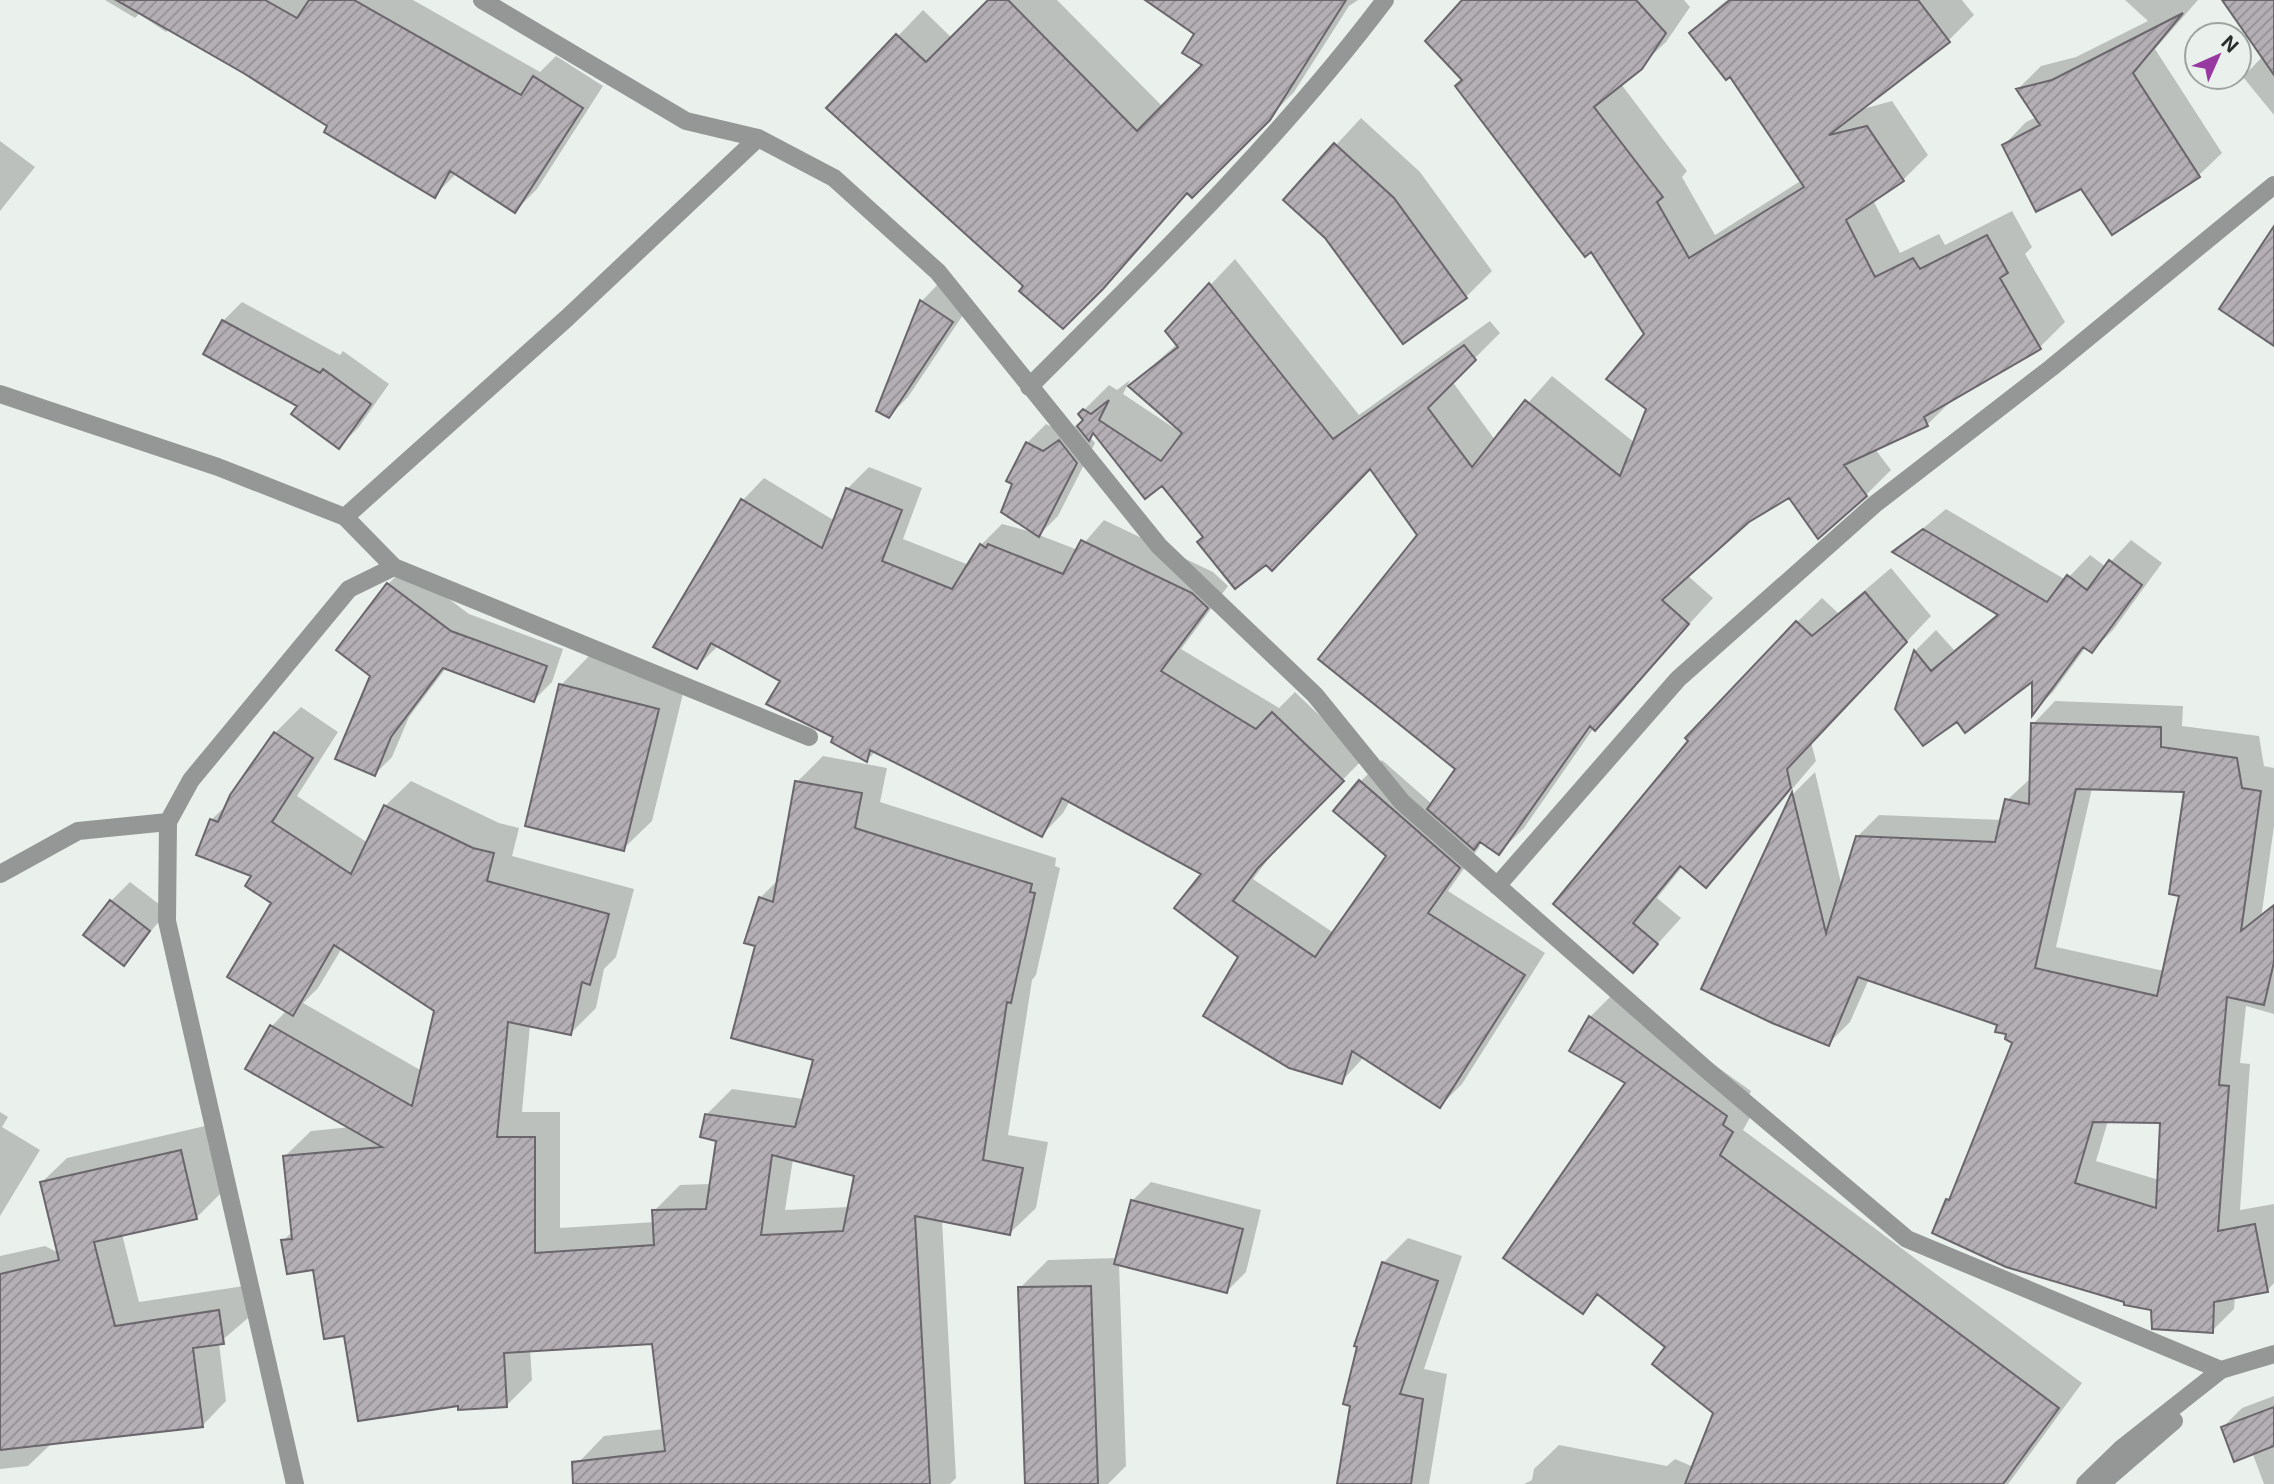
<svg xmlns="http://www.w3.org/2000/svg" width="2274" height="1484" viewBox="0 0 2274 1484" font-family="Inter,sans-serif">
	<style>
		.shadow { fill: #0003; fill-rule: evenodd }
		.building { fill: url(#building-hatch); stroke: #6a666b; stroke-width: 2; fill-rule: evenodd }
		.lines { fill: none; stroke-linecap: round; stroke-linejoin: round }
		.minor { stroke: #949796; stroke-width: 18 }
	</style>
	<defs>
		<pattern id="building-hatch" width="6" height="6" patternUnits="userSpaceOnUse" patternTransform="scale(1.75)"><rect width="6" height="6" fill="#b4afb5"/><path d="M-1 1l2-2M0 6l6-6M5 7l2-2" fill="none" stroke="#938f93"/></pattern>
	</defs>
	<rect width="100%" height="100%" fill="#eaf1ed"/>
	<path class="shadow" d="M105,0H413L540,72L556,56L603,86L537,189L515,211L457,173L434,196L246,72L169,29L166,32L139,14L135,18Z
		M990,0H1057L1163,107L1205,65L1197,34L1148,0H1358L1349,6L1294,92L1192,196L1188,192L1088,302L1026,286L829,108L923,10L952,38Z
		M1464,0H1684L1690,7L1666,42L1621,84L1687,171L1682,177L1715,235L1802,180L1730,75L1691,34L1716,9L1727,0H1962L1974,15L1949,40L1859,110L1892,101L1928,155L1903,180L1873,200L1900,253L1939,234L1945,245L2012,211L2032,247L2025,254L2065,322L2040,347L1952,400L1927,425L1875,449L1891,470L1866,495L1789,496L1748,520L1687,575L1713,598L1593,729L1524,828L1499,853L1481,840L1478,844L1480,846L1448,891L1545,953L1462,1084L1440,1106L1364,1057L1341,1082L1240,956L1203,874L1070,801L1063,813L1042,835L876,751L867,760L835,736L782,681L719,645L697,667L743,500L764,478L835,521L847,489L869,467L922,488L903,539L969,565L981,545L1002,524L1032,532L1027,443L1046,424L1064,433L1085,420L1080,414L1109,385L1117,390L1130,380L1123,394L1180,432L1130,386L1177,344L1167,331L1235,259L1359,415L1490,321L1500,333L1452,381L1495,440L1552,376L1635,443L1648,409L1646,334L1591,250L1464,79ZM1095,432L1163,484L1205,536L1266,562L1370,467L1420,535L1457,769L1432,804L1382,760L1360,782L1389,856L1334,933L1253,879L1280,844L1364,758L1295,692L1279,708L1181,649L1228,586L1213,572L1104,520L1078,550L1039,535L1058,516L1095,443L1090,437Z
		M2125,0H2198L2155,49L2222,153L2199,175L2112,232L2082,186L2004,145L2026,122L2037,117L2018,89L2041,66L2076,57L2148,21Z
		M2224,0H2274V115L2243,77L2263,56Z
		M1361,118L1420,172L1492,271L1466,297L1403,342L1327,237L1285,200Z
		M0,141L35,167L0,211Z
		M940,282L971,303L908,397L889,416L922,301Z
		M242,302L340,355L343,351L389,384L358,428L339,447L223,321Z
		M1946,509L2066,580L2090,555L2106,567L2131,540L2162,563L2113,630L2092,651L2086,647L2053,692L2033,711L2034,679L1957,719L1897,709L1915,651L1936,630L1954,650L1998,613L1895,552Z
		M406,567L469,614L563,649L552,682L534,700L446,668L409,717L392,757L375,774L388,584Z
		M1891,568L1931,616L1811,742L1816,761L1731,861L1706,885L1683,866L1657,898L1681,918L1633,971L1555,904L1797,622L1822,598L1838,613Z
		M589,656L686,681L652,821L623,849L561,685Z
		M2055,701L2183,706L2182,726L2259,736L2264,766L2274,768V826L2259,933L2274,905V1014L2246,1006L2240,1063L2250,1064L2240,1210L2274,1204V1283L2267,1291L2235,1296L2234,1309L2212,1331L2126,1301L1948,1200L1953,1195L2014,1042L1999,1024L1869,979L1850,1022L1828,1044L1703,988L1794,793L1815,772L1842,887L1857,837L1879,815L2002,820L2007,800L2031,778L2033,724ZM2092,788L2186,791L2182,894L2164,971L2056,947ZM2108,1121H2162L2159,1180L2096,1161Z
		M301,707L338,732L297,796L368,843L385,806L411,781L499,823L519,828L512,856L634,889L616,957L604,969L596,1008L570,1034L530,1025L522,1112H560V1228L655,1222L654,1211L680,1185L711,1184L718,1139L707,1114L732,1089L804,1099L815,1058L757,945L760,898L778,880L797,782L823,756L887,768L880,802L1056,858L1055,866L1060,868L1036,975L1032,980L1008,1135L1048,1142L1036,1208L1010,1233L942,1220L956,1478L950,1484H581L579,1462L604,1436L664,1429L653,1342L530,1349L532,1380L506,1406L460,1404L346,1334L314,1269L283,1241L293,1231L285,1156L311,1131L351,1127L248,1069L272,1026L287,1010L273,903L211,820L228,804L275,733ZM342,948L436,1010L422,1071L303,1003L318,988ZM793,1159L856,1175L849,1207L785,1210Z
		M130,882L168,911L123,964L111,901Z
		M1614,993L1751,1091L1747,1100L1756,1107L1743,1130L2082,1383L2008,1484H1728L1715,1413L1667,1347L1600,1294L1583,1311L1627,1082L1590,1017Z
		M0,1112L8,1117L2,1127L40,1150L0,1216Z
		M205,1126L221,1193L196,1218L122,1234L139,1302L244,1286L248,1318L219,1343L226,1401L202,1426L52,1443L28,1466L0,1469V1256L45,1246L59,1253L42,1182L67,1158Z
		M1151,1182L1261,1210L1246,1272L1227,1291L1119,1263L1126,1466L1108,1484H1027L1020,1288L1048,1260L1118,1258L1132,1201Z
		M1408,1238L1462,1256L1424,1369L1447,1374L1429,1484H1339L1383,1263Z
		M2274,1396V1484H2264L2252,1452L2223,1427L2242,1408Z
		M1559,1445L1667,1466L1675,1459L1710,1474L1706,1484H1524L1532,1480L1534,1469Z"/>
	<path class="building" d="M116,0H265L297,18L309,0H354L521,95L533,76L583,108L515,213L450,171L435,198L324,132L327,126L245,74Z
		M988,0H1008L1137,131L1202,65L1182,53L1194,34L1145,0H1346L1270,120L1192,198L1187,193L1103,289L1063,329L1019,291L1023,286L826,108L896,34L926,62Z
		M1462,0H1636L1666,33L1642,69L1594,107L1663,197L1657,202L1689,258L1804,187L1730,77L1726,80L1689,33L1730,0H1918L1950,42L1829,135L1867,126L1904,181L1846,220L1875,277L1913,258L1920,269L1987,235L2008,273L2000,278L2041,349L1924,417L1928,426L1844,465L1867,496L1818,539L1789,498L1749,522L1662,600L1689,624L1595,731L1590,726L1499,855L1480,842L1474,850L1427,809L1455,769L1318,659L1417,535L1370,469L1272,571L1266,565L1235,589L1197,542L1203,537L1162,486L1145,499L1093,433L1089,441L1077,426L1083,420L1078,414L1083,409L1091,414L1109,400L1099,420L1161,461L1182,433L1128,386L1178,347L1165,331L1209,283L1333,439L1464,345L1476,360L1428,408L1472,467L1525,400L1620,476L1646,409L1606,379L1644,334L1591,252L1585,257L1455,86L1462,80L1425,41Z
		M2222,0H2274V75Z
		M2183,13L2133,73L2200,177L2112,235L2081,189L2036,212L2002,145L2040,125L2016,89L2052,80Z
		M1334,143L1394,198L1467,298L1403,344L1325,238L1283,200Z
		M2274,226V346L2219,309Z
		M920,300L953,322L889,418L876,411Z
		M222,320L320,373L323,369L371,404L339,449L291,414L297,406L203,354Z
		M1059,440L1077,463L1039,537L1001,512L1012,484L1006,481L1026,442L1043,451Z
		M846,488L902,510L882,561L952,589L980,544L986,548L988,544L1063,574L1081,540L1192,593L1208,608L1161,671L1256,729L1272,712L1344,781L1258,868L1233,901L1315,957L1386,856L1333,811L1359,780L1460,868L1428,913L1525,975L1440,1108L1352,1051L1342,1084L1289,1068L1203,1016L1238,957L1174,908L1201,874L1062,798L1042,837L870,750L867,762L831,742L833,737L766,704L780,681L711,643L697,669L653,647L741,499L822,548Z
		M1923,529L2047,602L2067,575L2087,590L2109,560L2142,585L2092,653L2083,647L2032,716V682L1965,733L1957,722L1923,746L1895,709L1914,650L1931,671L1998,615L1892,552Z
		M387,583L451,631L547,666L534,702L443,668L391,737L375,776L335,759L370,676L336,650Z
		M1865,592L1907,642L1787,769L1791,788L1706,888L1680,866L1633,923L1658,944L1633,973L1553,904L1688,741L1685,738L1796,621L1812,636Z
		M559,684L659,709L624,851L525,826Z
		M2031,723L2161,727V747L2237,758L2242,788L2261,791L2241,931L2274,905V962L2264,1005L2227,997L2219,1085L2229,1086L2218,1231L2255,1224L2268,1292L2214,1302L2213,1333L2152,1329L2151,1310L2124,1305V1302L2006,1267L1932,1233L1946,1199L1949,1200L2012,1043L2005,1039L2006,1034L1995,1032L1997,1025L1858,977L1829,1046L1772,1023L1701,989L1792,792L1826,933L1856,836L1995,842L2005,799L2029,804ZM2076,789L2184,792L2169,894L2179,896L2157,996L2035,968ZM2093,1122L2160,1123L2156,1208L2075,1183Z
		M274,732L313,758L272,822L351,874L384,805L473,848L494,853L487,881L609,914L590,985L582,982L571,1035L508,1022L497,1137H535V1253L654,1245L652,1210L706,1209L716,1141L700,1137L705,1114L795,1127L813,1060L731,1038L755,946L744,943L759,897L773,902L795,781L862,793L855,828L1032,884L1030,892L1035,893L1011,1003L1007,1002L983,1160L1023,1168L1010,1235L915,1216L930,1484H573L572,1462L665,1451L652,1344L504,1353L507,1407L458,1410V1406L358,1421L344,1336L324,1339L313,1270L287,1274L281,1240L292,1239L283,1156L382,1147L245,1069L270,1025L412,1106L434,1011L334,945L293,1016L227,977L271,903L245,886L251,876L196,855L210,819L218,822L230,795ZM772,1155L854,1176L843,1231L761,1235Z
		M110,900L150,931L124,966L83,935Z
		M1589,1016L1727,1116L1723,1125L1733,1132L1720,1155L2059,1408L2003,1484H1685L1713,1413L1652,1364L1665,1347L1597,1294L1583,1314L1503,1258L1625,1083L1569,1051Z
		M181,1150L197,1219L94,1242L115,1326L219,1310L224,1344L193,1348L203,1427L0,1450V1274L59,1260L40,1182Z
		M1131,1200L1243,1229L1227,1293L1114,1264Z
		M1382,1262L1438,1281L1400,1394L1423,1399L1411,1484H1337L1350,1406L1343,1404L1357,1347L1354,1346Z
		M1091,1286L1098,1484H1025L1018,1287Z
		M2274,1407V1446L2234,1462L2221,1427Z"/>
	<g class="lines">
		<path class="minor" d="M482,0L686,121L758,138
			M1029,387C1152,264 1280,139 1385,0
			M0,394L218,467L345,517L567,318L758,138L834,178L938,272L1159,546L1315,695L1402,802L1708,1071L1907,1239L2221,1370
			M394,567L809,737
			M168,822L167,921L295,1484
			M0,874L78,831L168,822L191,780L349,589L394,567L345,517
			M1497,886L1678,679L1875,504L2051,368L2274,185
			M2085,1484L2122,1448L2221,1370L2274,1354
			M2101,1484L2174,1421"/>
	</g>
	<g transform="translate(2218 56) rotate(45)"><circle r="33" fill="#eaf1ed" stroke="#9da39f" stroke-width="2"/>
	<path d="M0-5L12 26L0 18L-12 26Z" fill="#9839a2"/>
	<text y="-10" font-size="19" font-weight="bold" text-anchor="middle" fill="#2a2d2b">N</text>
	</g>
</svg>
